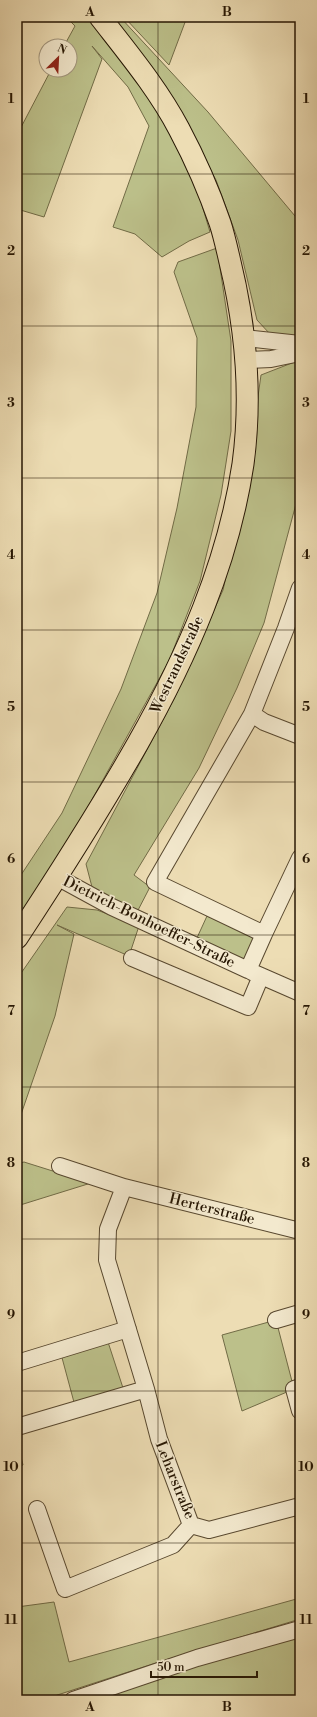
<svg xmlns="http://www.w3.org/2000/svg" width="317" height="1717" viewBox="0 0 317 1717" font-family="'Libre Bodoni',serif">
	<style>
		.green { fill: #bcc08a; stroke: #716b46 }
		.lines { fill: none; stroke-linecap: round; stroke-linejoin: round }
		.minor-casing { stroke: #58482f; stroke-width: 18 }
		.major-casing { stroke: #261603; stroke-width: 23 }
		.minor { stroke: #f3e9ce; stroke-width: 16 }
		.major { stroke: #edddb4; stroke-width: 21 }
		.grid { fill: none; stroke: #261603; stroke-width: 1; stroke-opacity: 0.55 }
		.labels { text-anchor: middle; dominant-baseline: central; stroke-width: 3; stroke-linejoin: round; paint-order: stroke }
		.street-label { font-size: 15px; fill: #261603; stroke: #f3e9ce }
		.neatline { fill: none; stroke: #261603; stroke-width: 1.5 }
		.grid-label { font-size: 13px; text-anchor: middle; font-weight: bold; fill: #261603 }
	</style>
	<rect width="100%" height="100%" fill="#edddb4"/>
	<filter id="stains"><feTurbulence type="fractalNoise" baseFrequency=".005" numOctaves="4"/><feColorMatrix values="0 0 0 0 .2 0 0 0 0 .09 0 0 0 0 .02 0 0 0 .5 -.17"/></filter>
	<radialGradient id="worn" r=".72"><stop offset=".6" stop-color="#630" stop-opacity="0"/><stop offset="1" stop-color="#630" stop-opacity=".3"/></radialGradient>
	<path class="green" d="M66,17H100L179,128L210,232L189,241L162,257L135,234L113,227L149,126L128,87L92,46L102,59L44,217L17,209V135L51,70H70V46H64L75,26Z
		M108,17H120L208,112L300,222V338L270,334L257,320L238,240L216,180L182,118Z
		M124,17H187L169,65Z
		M217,248L231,341V431L221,495L200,581L169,661L89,805L42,881L17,918V881L62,813L121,689L157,593L177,508L196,407L197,338L174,272L178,262Z
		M297,361H300V489L264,623L237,688L199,768L134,875L150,887L135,916L92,887L86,864L174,699L223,590L244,497L261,375Z
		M67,907L97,910L139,926L129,956L57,925L74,934L55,1016L17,1126V979Z
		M207,916L255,937L245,960L196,940Z
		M24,1162L91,1183L17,1206V1164Z
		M276,1320L294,1389L242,1411L222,1335Z
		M107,1339L124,1391L75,1406L61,1354Z
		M17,1441L23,1465L17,1467Z
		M300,1598V1619L162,1661L42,1700H17V1607L54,1602L69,1662Z
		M300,1629V1700H73Z"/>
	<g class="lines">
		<g class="minor-casing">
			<path id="minor" d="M244,338L300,344
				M247,360L271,359L300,353
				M252,714L264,722L300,736
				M57,877L112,907L248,970L264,934L155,882L252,714L286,628L300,588
				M264,934L300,858
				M132,958L248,1007L261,976
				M252,972L300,993
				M60,1166L124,1187L108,1229L107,1260L146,1389L159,1439L191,1525L209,1530L300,1506
				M124,1187L300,1231
				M276,1320L300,1313
				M17,1363L128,1329
				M300,1387L294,1389L300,1411
				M17,1427L146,1389
				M37,1509L65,1589L173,1545L191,1525
				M73,1700L197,1658L300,1629"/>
		</g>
		<g class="major-casing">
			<path id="major" d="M17,938C59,874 100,810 138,743C187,656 228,564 243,464C252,397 246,328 230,262C227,249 224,235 220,223C209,191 195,159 179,129C158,89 128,53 100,17"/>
		</g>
		<use href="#minor" class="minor"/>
		<use href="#major" class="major"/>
	</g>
	<path class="grid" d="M158,17V1700M17,174H300M17,326H300M17,478H300M17,630H300M17,782H300M17,935H300M17,1087H300M17,1239H300M17,1391H300M17,1543H300"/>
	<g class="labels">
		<g class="street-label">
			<text transform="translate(177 665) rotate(-65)">Westrandstraße</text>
			<text transform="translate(149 922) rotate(26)">Dietrich-Bonhoeffer-Straße</text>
			<text transform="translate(212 1209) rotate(14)">Herterstraße</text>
			<text transform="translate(175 1480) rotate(68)">Leharstraße</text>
		</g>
	</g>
	<rect width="317" height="1717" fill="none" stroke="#edddb4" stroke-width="44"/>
	<g transform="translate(58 58) rotate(24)"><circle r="19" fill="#f3e9ce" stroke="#a1957d"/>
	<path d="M0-3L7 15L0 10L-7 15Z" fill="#8f2418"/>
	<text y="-6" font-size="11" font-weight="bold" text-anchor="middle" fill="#261603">N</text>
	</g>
	<path d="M151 1671v6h106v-6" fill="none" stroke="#261603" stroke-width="2"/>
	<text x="157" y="1671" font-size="12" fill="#261603" stroke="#f3e9ce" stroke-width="3" paint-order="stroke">50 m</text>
	<rect x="22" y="22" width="273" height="1673" class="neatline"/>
	<g class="grid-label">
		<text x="90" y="16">A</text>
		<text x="227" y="16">B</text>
		<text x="11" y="103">1</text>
		<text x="306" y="103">1</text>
		<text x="11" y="255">2</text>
		<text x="306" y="255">2</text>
		<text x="11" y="407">3</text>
		<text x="306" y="407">3</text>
		<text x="11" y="559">4</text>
		<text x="306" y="559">4</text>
		<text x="11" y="711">5</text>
		<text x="306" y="711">5</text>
		<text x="11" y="863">6</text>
		<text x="306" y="863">6</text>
		<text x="11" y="1015">7</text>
		<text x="306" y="1015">7</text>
		<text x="11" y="1167">8</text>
		<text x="306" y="1167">8</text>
		<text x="11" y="1319">9</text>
		<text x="306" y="1319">9</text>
		<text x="11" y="1471">10</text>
		<text x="306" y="1471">10</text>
		<text x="11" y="1624">11</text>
		<text x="306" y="1624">11</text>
		<text x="90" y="1711">A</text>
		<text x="227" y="1711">B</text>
	</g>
	<rect width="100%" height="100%" filter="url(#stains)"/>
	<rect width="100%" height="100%" fill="url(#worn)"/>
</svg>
